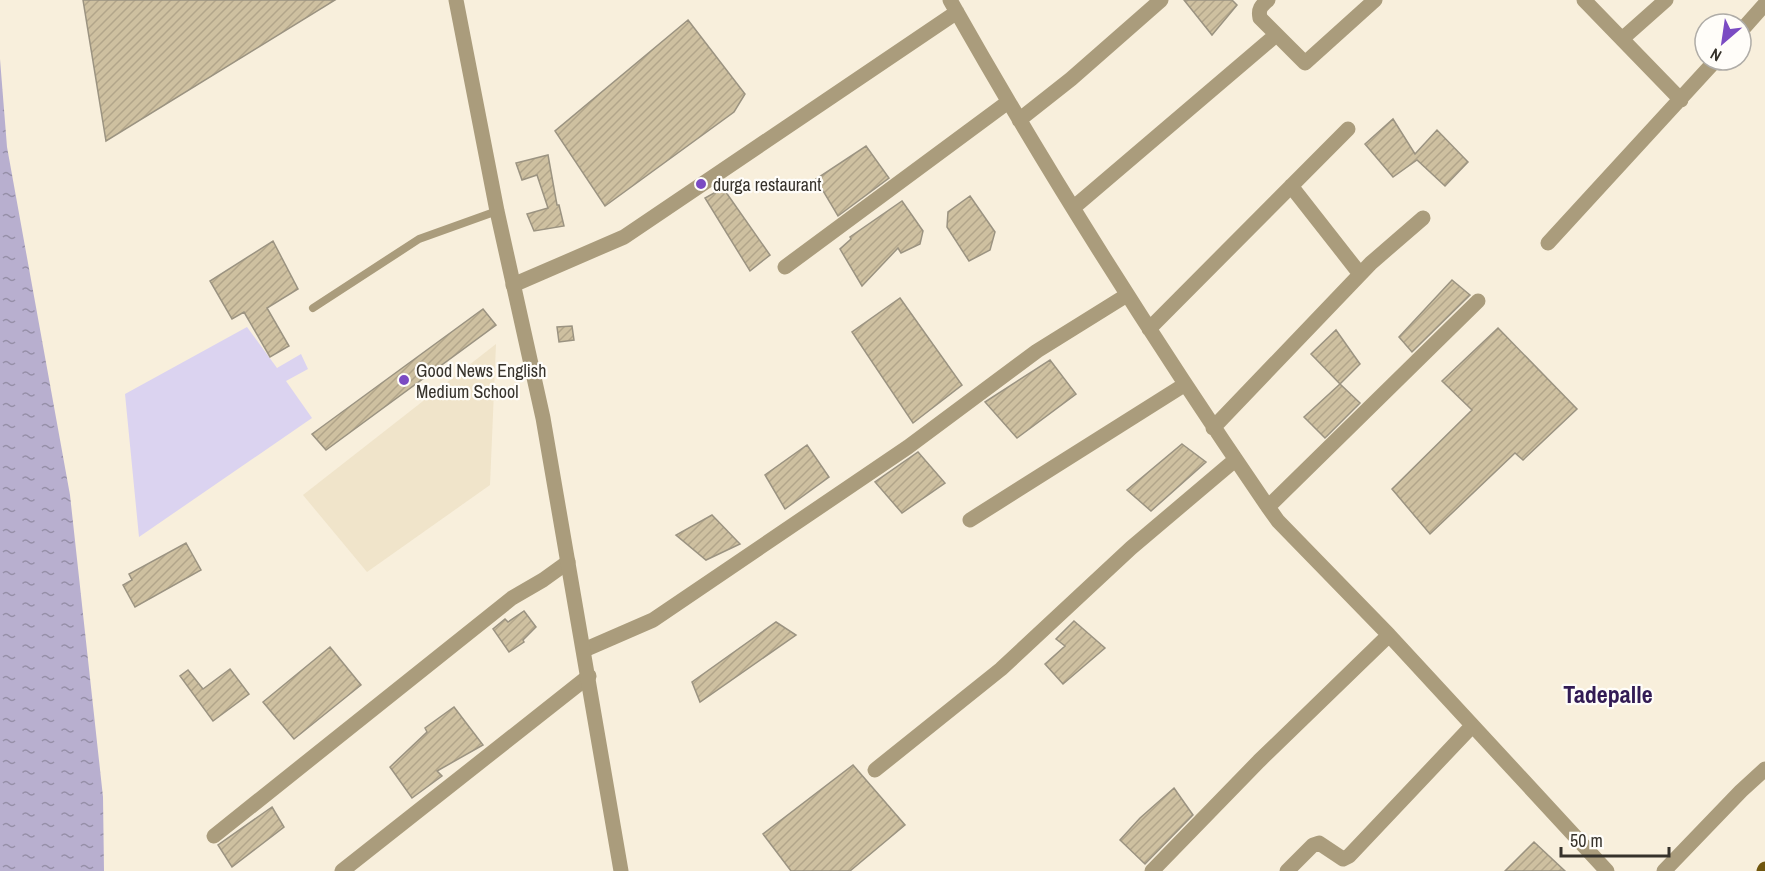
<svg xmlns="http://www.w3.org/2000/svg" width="1765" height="871" viewBox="0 0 1765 871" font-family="'Archivo Narrow',sans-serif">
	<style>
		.built { fill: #f0e4ca }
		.grass { fill: #dbd3f0 }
		.water { fill: url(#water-ripples) }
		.building { fill: url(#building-hatch); stroke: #9b9381; stroke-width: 1.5 }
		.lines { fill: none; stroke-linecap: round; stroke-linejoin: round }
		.service { stroke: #aa9c7c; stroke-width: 8 }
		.minor { stroke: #aa9c7c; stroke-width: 15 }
		.tertiary { stroke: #aa9c7c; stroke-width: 15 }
		.primary { stroke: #70560e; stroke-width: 15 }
		.poi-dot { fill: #7b4bc3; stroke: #fffdf9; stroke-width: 2 }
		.labels { text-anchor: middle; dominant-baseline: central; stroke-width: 4.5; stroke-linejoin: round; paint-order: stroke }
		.poi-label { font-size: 18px; fill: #36322b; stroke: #fffdf9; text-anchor: start }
		.district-label { font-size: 24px; font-weight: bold; fill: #321b54; stroke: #fffdf9 }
	</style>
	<defs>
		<pattern id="water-ripples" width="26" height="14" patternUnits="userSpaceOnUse" patternTransform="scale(1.5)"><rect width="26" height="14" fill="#b8afcf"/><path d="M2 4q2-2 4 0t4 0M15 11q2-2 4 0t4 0" fill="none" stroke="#968fa8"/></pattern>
		<pattern id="building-hatch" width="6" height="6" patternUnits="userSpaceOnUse" patternTransform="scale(1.5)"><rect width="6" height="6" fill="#cec0a0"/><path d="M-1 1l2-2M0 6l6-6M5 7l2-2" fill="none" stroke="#b2a58a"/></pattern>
	</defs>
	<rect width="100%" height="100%" fill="#f8efdc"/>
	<path class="built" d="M496,344L490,485L367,572L303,495Z"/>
	<path class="grass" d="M247,327L277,368L301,354L308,369L286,381L312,418L139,537L125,394Z"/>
	<path class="water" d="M0,59L7,147L70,495L103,797L104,871H0Z"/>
	<path class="building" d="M83,0H335L106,141Z
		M1184,0H1232L1237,5L1212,35Z
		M688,20L745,94L734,112L605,206L555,131Z
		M1393,119L1415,154L1437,130L1468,162L1445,186L1417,160L1393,177L1365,144Z
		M866,146L889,178L838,216L816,179Z
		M548,155L557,205H559L564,226L534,231L527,214L548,208L537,175L522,180L516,163Z
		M723,188L770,255L750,271L705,198Z
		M970,196L995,232L990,250L969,261L947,227L948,212Z
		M902,201L923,231L920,244L901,253L898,248L862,286L840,249L851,239L850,237Z
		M273,241L298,289L267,308L289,346L270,357L244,312L232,319L210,281Z
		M1452,280L1470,295L1412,352L1399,337Z
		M900,298L962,385L913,423L852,332Z
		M483,309L496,325L326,450L312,434Z
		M572,326L574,340L559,342L557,327Z
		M1498,328L1577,409L1523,460L1515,453L1430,534L1392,489L1472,410L1442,381Z
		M1336,330L1360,364L1340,384L1311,354Z
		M1050,360L1076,394L1017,438L985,402Z
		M1340,384L1360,403L1325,438L1304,417Z
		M1182,444L1206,462L1151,511L1127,490Z
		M807,445L829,477L785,509L765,475Z
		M918,452L945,483L902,513L875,482Z
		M712,515L740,544L706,560L676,535Z
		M186,543L201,570L135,607L123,585L132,580L129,574Z
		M524,611L536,627L523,640L524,642L509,652L493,629L505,619L508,622Z
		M1074,621L1105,648L1063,684L1045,664L1065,646L1056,639Z
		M776,622L796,635L700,702L692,682Z
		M330,647L361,685L294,739L263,702Z
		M230,669L249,694L213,721L180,676L188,670L203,689Z
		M454,707L483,745L437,771L442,776L412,798L390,767L427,732L425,728Z
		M853,765L905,825L850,871H791L763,834Z
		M1174,788L1193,815L1145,864L1120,840L1140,818Z
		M272,807L284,827L232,867L218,845Z
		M1534,842L1565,871H1505Z"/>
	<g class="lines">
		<path class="service" d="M313,308L419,239L497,211"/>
		<path class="minor" d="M950,0C1048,174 1155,342 1268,507L1278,521L1389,635L1607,871
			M1268,0C1261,6 1258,9 1260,18L1305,63L1375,0
			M1584,0L1681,100
			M1741,31L1765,4
			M1622,39L1666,0
			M1019,120L1071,79L1161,0
			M1291,186L1360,274
			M1073,208L1276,35
			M1548,243L1716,60
			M785,267L1008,102
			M513,285L624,237L957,12
			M1149,329L1348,129
			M1213,428L1371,263L1423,218
			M1268,507L1478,301
			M970,520L1184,385
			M584,650L653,620L908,447L1037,351L1127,295
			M875,770L1001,669L1131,548L1235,460
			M214,836L512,598L543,580L568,562
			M342,871L589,676
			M1152,871L1259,761L1389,635
			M1287,871L1313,845L1319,843L1343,859L1349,856L1472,726"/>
		<path class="tertiary" d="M456,0L497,211L543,418L621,871
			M1664,871L1741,791L1765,769"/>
		<path class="primary" d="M1764,871L1765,869"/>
	</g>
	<g class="poi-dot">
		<circle cx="701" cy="184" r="6"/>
		<circle cx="404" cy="380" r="6"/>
	</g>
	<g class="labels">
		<g class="poi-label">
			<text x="713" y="184">durga restaurant</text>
			<text x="416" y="370">Good News English<tspan x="416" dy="21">Medium School</tspan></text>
		</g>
		<g class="district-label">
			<text x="1608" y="694">Tadepalle</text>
		</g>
	</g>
	<g transform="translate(1723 42) rotate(209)"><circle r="28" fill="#fffdf9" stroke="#afaca7" stroke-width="1.5"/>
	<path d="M0-4.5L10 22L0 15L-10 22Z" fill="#7b4bc3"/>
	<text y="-9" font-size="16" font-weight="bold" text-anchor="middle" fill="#36322b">N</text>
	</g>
	<path d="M1561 847v9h108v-9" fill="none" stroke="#36322b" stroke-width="3"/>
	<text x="1570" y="847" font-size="18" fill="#36322b" stroke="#fffdf9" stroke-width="4.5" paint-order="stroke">50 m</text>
</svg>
